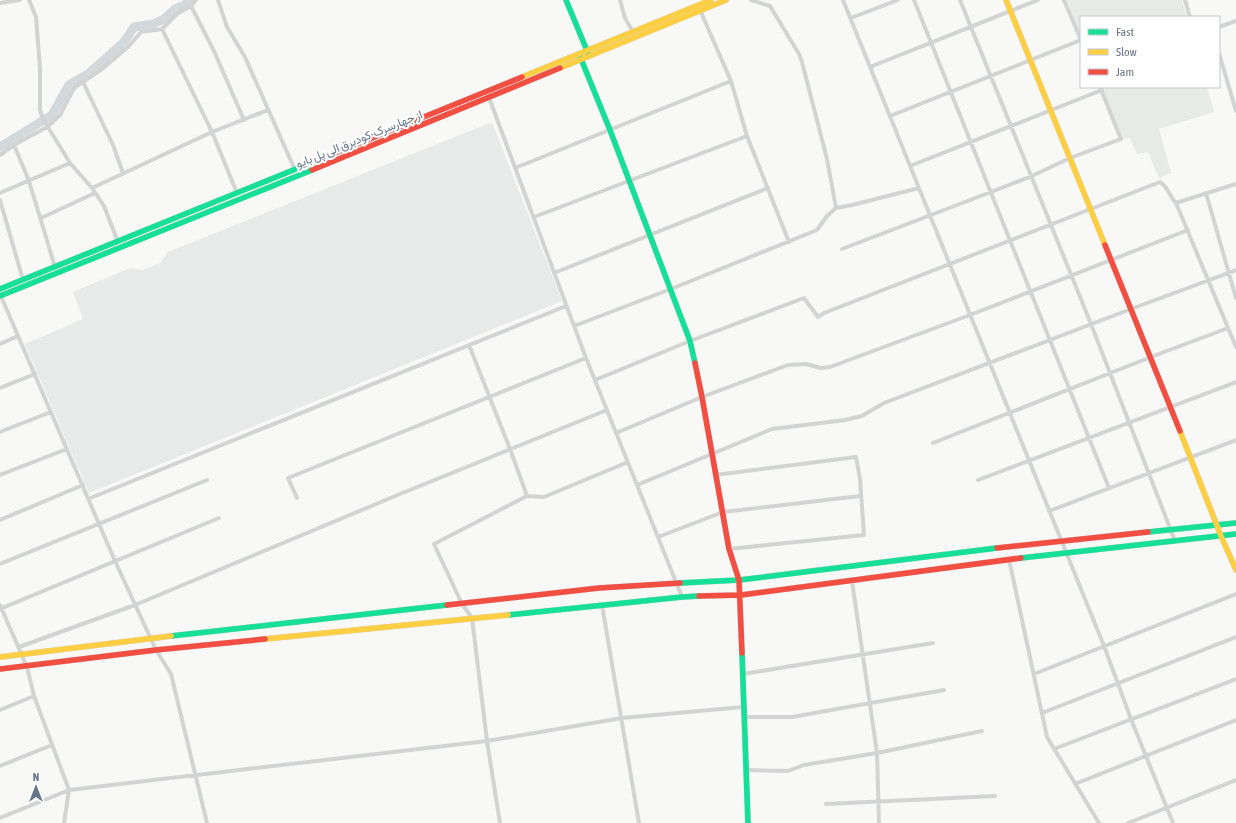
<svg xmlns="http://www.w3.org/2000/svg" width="1236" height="823" viewBox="0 0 1236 823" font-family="'Asap Condensed',Vazirmatn,sans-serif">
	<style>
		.built { fill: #e8e9e9 }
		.green { fill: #e7ebe5 }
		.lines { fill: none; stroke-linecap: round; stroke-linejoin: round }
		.river { stroke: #d2d8db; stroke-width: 9 }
		.fast-casing { stroke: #d3d5d6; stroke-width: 6 }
		.slow-casing { stroke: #d3d5d6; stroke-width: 6 }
		.jam-casing { stroke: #d3d5d6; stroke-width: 6 }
		.street { stroke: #d2d3d3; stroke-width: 4 }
		.fast { stroke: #16e098; stroke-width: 5.5 }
		.slow { stroke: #ffcf43; stroke-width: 5.5 }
		.jam { stroke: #f24e42; stroke-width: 5.5 }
		.labels { text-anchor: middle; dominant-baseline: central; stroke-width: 4; stroke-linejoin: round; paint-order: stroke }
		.street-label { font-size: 12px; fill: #677588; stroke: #fff }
	</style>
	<rect width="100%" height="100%" fill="#f8f8f7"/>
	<path class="built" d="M492,122L562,301L89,493L25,344L83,319L73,292L130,268L143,270L160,263L168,252Z"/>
	<path class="green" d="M1067,0H1182L1187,17H1081V36Z
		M1102,87H1207L1214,112L1159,129L1171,173L1159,178L1148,152L1137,154L1130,138L1123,139Z"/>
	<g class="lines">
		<path class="river" d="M0,147L52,115L69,85L88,74L124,42L134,27L153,24L164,19L175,9L185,5L189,0"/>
		<g class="fast-casing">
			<path id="fast" d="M566,0L588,53
				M579,54L610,130L690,341L695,363
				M0,289L313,162
				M0,296L312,170
				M1148,532L1236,523
				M1021,558L1236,534
				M680,583L739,580L997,548
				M508,615L682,597L699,596
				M171,636L447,605
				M742,653L748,823"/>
		</g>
		<g class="slow-casing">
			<path id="slow" d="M1006,0L1105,245
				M560,68L726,0
				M522,77L711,0
				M1180,431L1221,536L1236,570
				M265,639L508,615
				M0,657L171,636"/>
		</g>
		<g class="jam-casing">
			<path id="jam" d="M313,162L522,77
				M312,170L560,68
				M1105,245L1180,431
				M695,363L702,397L729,549L739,580L742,653
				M997,548L1148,532
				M699,596L741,595L1021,558
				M447,605L599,588L680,583
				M0,669L156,650L265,639"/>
		</g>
		<path class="street" d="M29,0L36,17L40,68V110L43,119L70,163L92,188L104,206L118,242
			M218,0L227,27L245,57L295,170
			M620,0L625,18L633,32
			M751,0L770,6L799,54L802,62L827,159L836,208
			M843,0L1104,646L1131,719L1173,823
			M914,0L1109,488
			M960,0L1091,324L1175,541
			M1064,0L1081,40
			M1185,0L1190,17
			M0,3L20,0
			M191,6L214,51L244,120
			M700,10L731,81L747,136L789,242
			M851,18L898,0
			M1219,27L1236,21
			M162,29L212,132L237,193
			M1219,53L1236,111
			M870,67L1038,0
			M83,82L113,145L123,173
			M488,95L586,358L682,597
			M890,116L1081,40
			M14,145L29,181L55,267
			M0,155L14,145L47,127L60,115L74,88L102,69L128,47L141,32L162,29L177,14L191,6L196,0
			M910,166L1102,90
			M515,168L731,81
			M92,188L212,132L268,110
			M0,193L70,163
			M1206,193L1236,298
			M0,200L23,280
			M1176,203L1236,184
			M534,217L747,136
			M41,218L95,193
			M842,249L991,192L1032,176L1070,158L1121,139L1100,87
			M554,273L768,188
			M0,294L115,561L156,650L171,674L207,823
			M574,326L671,289L817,230L827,216L836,208L852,205L919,188
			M0,344L18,336
			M469,345L510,449L527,496
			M595,380L690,341L804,298L818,317L824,313L1160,182C1169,188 1169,196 1176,203L1236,347
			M0,388L35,374
			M0,432L51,412
			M616,433L702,397L788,365L806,364L821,368L830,367L970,315L1188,230
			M933,443L1151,357L1228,328
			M0,475L67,449
			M715,475L856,457L860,479L864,535L729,549
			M978,480L1236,382
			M637,485L772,429L845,420L862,416L884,403L1131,309L1236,270
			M297,498L288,478L586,358
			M88,499L566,306
			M1049,511L1236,440
			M0,520L83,485
			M658,537L723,512L860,496
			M1009,559L1047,737L1099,823
			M0,564L207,480
			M852,581L877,753L879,823
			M0,605L27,667L34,696L69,790L64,823
			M602,605L639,823
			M0,609L219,518
			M19,647L135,605L400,494L607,410
			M743,674L933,643
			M1034,674L1236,594
			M0,710L34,696
			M1042,713L1236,637
			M744,717H792L944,690
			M1054,749L1236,679
			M0,766L52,745
			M746,770L788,771L804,765L877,753L982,731
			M1075,784L1236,720
			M826,804L995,796
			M0,818L69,790L487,741L622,718L743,707
			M500,823L487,741L472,618L462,604L434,544L527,496L544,497L628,462
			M1128,823L1236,780"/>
		<use href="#fast" class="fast"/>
		<use href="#slow" class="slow"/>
		<use href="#jam" class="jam"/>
	</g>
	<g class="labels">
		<g class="street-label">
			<text transform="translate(359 139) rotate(-22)">از جهارسرک-کودبرق الی پل بایو</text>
		</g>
	</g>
	<rect x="1080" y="16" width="140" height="72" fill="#ffffff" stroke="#c2c8cf"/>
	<rect x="1088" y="29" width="20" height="6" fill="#16e098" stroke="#c2c8cf"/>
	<text x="1116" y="36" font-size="12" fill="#677588">Fast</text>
	<rect x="1088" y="49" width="20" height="6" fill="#ffcf43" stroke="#c2c8cf"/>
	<text x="1116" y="56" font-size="12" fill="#677588">Slow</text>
	<rect x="1088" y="69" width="20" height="6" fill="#f24e42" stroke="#c2c8cf"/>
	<text x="1116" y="76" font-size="12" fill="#677588">Jam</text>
	<g transform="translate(36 787)" stroke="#ffffff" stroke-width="3" paint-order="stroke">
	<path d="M0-3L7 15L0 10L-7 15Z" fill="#677588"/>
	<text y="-6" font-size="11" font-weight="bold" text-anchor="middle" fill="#677588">N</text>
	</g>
</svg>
